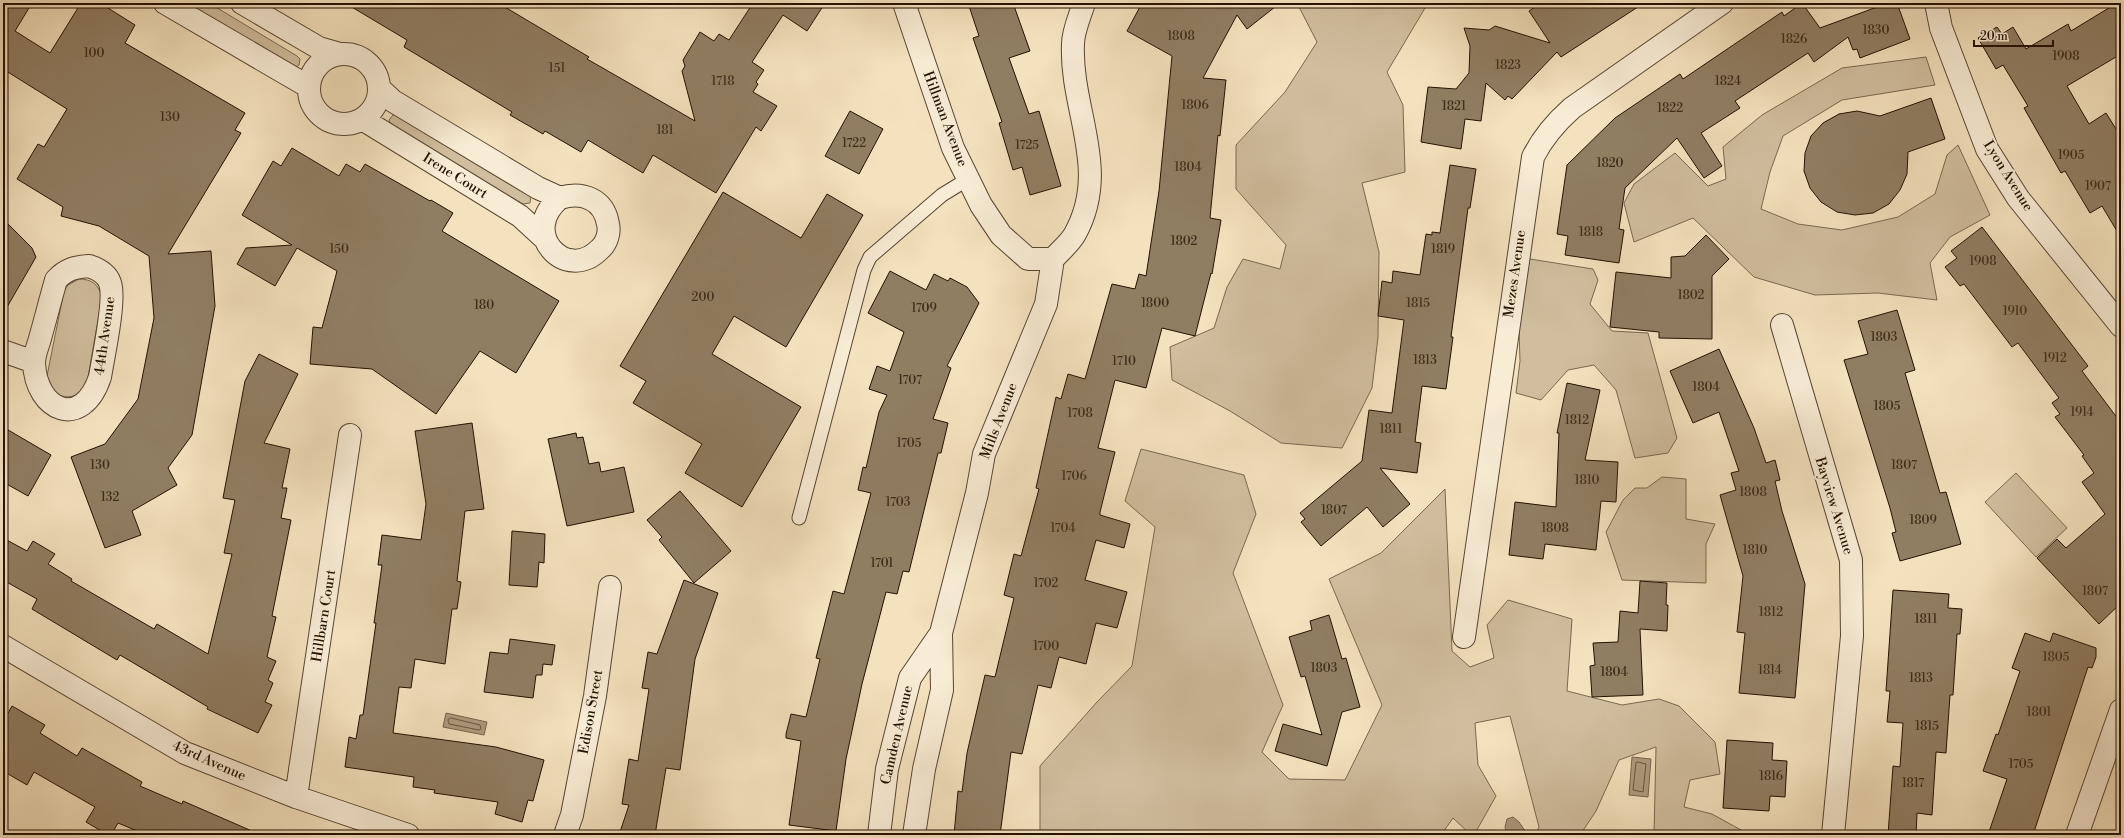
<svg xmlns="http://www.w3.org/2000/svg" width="2124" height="838" viewBox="0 0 2124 838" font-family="'Libre Bodoni',serif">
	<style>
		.green { fill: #d0be9e; stroke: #7a6850 }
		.water { fill: #ad9b7e; stroke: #76644c }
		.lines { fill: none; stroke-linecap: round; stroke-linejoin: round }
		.shore { stroke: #685640; stroke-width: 1 }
		.building { fill: #907e63; stroke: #231101 }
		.service-casing { stroke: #574530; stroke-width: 15 }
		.minor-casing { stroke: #574530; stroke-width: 24 }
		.service { stroke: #f8ecd5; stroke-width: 13 }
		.minor { stroke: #f8ecd5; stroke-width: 22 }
		.labels { text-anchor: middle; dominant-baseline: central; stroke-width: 4; stroke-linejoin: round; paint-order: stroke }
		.number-label { font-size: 12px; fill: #3e2c1a }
		.street-label { font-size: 14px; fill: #231101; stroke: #f8ecd5 }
	</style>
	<rect width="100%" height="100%" fill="#f4e2be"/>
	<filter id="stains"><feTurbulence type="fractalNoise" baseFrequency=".005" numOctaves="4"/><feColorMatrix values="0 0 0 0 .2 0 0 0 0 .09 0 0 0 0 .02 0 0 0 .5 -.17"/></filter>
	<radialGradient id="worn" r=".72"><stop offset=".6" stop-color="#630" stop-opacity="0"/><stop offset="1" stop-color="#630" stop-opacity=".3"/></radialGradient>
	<path class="green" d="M183,3H209L297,56L300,59L299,65L296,67Z
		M1297,3H1428L1387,72L1403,105L1405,172L1362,183L1379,252L1378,337L1372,388L1342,448L1281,443L1230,411L1172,380L1170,347L1214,328L1227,287L1243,259L1280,269L1286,245L1236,189V145L1285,92L1317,42Z
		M1926,57L1935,85L1842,100L1783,136L1770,172L1761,209L1798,224L1842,230L1898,217L1935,194L1947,155L1958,145L1990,215L1950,237L1930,263L1937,300L1878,293L1815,295L1754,277L1693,218L1634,242L1624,203L1634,184L1675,153L1708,186L1726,179L1723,147L1762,115L1842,68Z
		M397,115L531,196L530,203L523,204L392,127L389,120L393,115Z
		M1530,259L1593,269L1598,280L1590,304L1612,331L1648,333L1677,438L1668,453L1635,458L1616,390L1594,365L1568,370L1541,400L1516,393L1520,361L1518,299Z
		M79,279C92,279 99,285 102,297L87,383C79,398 69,399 55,394L47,376L64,291L68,285Z
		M1141,449L1244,475L1256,514L1233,573L1283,705L1262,752L1289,779L1345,780L1382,705L1329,579L1381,553L1445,489L1452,651L1470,667L1494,658L1487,625L1508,600L1572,619L1567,691L1622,705L1659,699L1679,706L1715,742L1720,774L1690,780L1684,807L1712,814L1750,835H1654L1656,747L1619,760L1596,811L1580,835H1535L1539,827L1510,716L1475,723L1478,765L1496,796L1474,835H1471L1453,818L1441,835H1040V766L1097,702L1132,666L1155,527L1125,501Z
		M2016,473L2067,528L2036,557L1985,502Z
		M1662,477L1686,479V519L1715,524L1706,544V583L1622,580L1606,532L1623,500L1635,488H1647Z"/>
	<path class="water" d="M446,713L487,722L484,735L443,727Z
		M1632,757L1651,759L1648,797L1629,795Z
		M1513,817L1519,822L1528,835H1507L1505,827L1507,819Z"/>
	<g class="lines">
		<path class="shore" d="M451,718L480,725L481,729L479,730L449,724L448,720Z
			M1638,762L1646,764L1643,792L1633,790L1636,763Z"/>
	</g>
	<path class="building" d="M3,3H32L15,31L50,53L81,3H100L135,25L125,43L245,113L235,130L241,133L168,254L211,251L215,306L192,435L168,468L177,485L132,511L141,535L105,548L71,457L105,444L138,399L154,318L149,256L99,226L61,216L63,207L17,179L38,144L44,147L67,109L3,69Z
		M345,3H498L589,57L587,59L695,121L682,71L685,66L683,60L700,32L714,41L719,34L729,40L753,3H825L807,31L783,15L752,62L764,70L756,82L758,84L753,92L777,106L761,131L756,127L716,193L653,155L643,173L588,140L581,152L545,131L543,134L510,115L512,112L404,47L407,40Z
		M968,3H1013L1030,51L1009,58L1029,114L1039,111L1061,186L1030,195L1022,167L1013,170L999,123L1002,122L973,38L979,36Z
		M1142,3H1280L1247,29L1237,15L1203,78L1226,80L1220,136L1218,135L1210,218L1221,220L1212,274L1211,273L1195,336L1162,328L1146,388L1115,380L1098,448L1115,452L1100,512V515L1130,524L1124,548L1096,540L1085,580L1127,592L1117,628L1096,623L1086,664L1059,657L1051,688L1038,685L1022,754L1011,752L1000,835H954L958,791L962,792L967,753L985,675L995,677L1014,598L1004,595L1014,554L1021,556L1039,489L1036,488L1056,397L1061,399L1068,374L1085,379L1112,284L1135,289L1139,274L1146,276L1159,191L1172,56L1127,31Z
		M1541,3H1644L1561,57L1557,52L1512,99L1508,96L1505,100L1486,83L1481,121L1465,119L1461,149L1421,142L1428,87L1456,89L1469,73L1470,46L1464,28L1489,30L1495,26L1550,43L1529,11Z
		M1802,3L1820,28L1888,3H1897L1910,39L1860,58L1857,49L1853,50L1848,37L1814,62L1808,53L1735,101L1740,108L1701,133L1722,166L1704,178L1677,138L1625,188L1619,229L1624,230L1619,263L1565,255L1568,236L1557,234L1567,165L1615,118L1680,74L1683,79L1782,12L1784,16Z
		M2117,3H2121V54L2067,86L2089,124L2106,113L2121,137V238L2102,206L2090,213L2065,171L2061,173L2024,108L2028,106L2003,65L1996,69L1978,38L1997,27L2002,34L2013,27L2026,49L2068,24L2071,31Z
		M1931,98L1945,139L1908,152L1907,174L1900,190L1889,204L1873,213L1855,215L1837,212L1821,202L1810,188L1804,171L1805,153L1811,136L1823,123L1839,114L1857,111L1880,116Z
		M850,111L883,129L859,174L825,156Z
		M292,148L339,176L346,164L360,172L365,164L430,201L431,200L453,213L442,231L559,301L516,373L480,351L436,414L372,369L310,364L313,327L322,328L337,271L297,248L275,286L237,264L246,248L292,245L242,215L273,161L281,166Z
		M1450,165L1476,169L1470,208H1468L1451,337H1453L1446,389L1422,386L1415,442L1421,443L1417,473L1380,468L1410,504L1383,527L1367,507L1321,546L1301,522L1305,519L1300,513L1362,461L1369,410L1392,413L1404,320L1378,316L1382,281L1392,283L1393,271L1420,275L1426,234L1432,235V232L1440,233Z
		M723,192L801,238L827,194L863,215L786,347L734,316L712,354L801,407L742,507L685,473L702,444L633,403L646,381L620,366Z
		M3,219L32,248L36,257L3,314Z
		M1982,227L2088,366L2082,371L2121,423V603L2099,624L2037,558L2057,539L2066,548L2105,514L2082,482L2094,473L2082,456L2084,455L2055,417L2060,414L2052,403L2059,398L2018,343L2012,347L1964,284L1960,286L1945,267L1957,258L1951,251Z
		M1706,235L1729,259L1712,276V339L1659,338V332L1610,327L1616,272L1671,278V257L1685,256Z
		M890,271L926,290L934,274L948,281L950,278L967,287L979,303L947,366L951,368L933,419L948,423L941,453H938L909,572L903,571L897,594L886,592L862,684L846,759L836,831L789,825L801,741L786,738V734L791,714L806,717L820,659L816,658L833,591L844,594L871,493L858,490L863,467L866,468L879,412L887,395L869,389L877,366L890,371L904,332L868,313Z
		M1897,310L1915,370L1905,373L1940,493L1946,492L1961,544L1900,561L1892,533L1896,532L1890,508L1844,360L1868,354L1858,321Z
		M1719,349L1754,428L1766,463L1775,460L1780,480L1775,481L1782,511L1805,584L1795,698L1739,693L1745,633L1737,632L1743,576L1720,495L1736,490L1731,473L1739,471L1719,412L1693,423L1670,371Z
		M259,354L298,374L264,443L290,449L282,488H287L281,518L291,520L272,616L276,617L267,657L276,661L268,680L273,683L265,702L272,705L258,733L207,709L208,707L120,655L117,660L32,609L37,599L3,580V538L27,551L33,541L55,554L48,564L72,579L71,581L154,629L157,624L208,654L232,554L224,553L235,500L223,498L245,381Z
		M1567,383L1600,390L1585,460L1618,462L1616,502L1601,501L1596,550L1545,544L1543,559L1509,555L1515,502L1556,507L1559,433H1557Z
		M472,423L484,509L465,511L457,581L461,582L457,609H452L445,664L415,659L411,688L399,687L393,733L496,747L544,760L533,801L528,800L522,822L495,814L498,802L434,793L435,790L413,787L414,777L345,767L349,737L356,739L360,715H363L376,623H374L382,565H378L382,535L421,540L426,504L415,431Z
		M3,427L51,455L28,496L3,482Z
		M576,433L577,438L583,437L589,464L599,462L601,472L624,467L634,512L567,526L548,439Z
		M680,491L731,551L694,583L659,540L662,537L647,520Z
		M512,531L545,534L544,563L539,562L537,587L509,585Z
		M684,580L718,593L695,659L680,770L666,768L655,835H619L629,805L622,804L629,759L638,761L649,689L642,688L648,652L657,654Z
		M1640,581L1667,583L1666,605H1668L1667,631L1640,629L1643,695L1592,697L1590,666L1595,665L1593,643L1618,642L1620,611L1638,613Z
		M1893,590L1949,594L1948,608L1962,609L1960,634H1957L1953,695H1950L1946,753L1936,752L1932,815L1917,813L1916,835H1888L1893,766L1900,767L1903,723L1887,722L1890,691H1886Z
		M1329,615L1342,659L1346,658L1360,707L1342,712L1327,766L1275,751L1283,724L1322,735L1305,676L1301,677L1289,637L1312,630L1310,621Z
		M2025,633L2050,642L2053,633L2096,648V657L2092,668L2088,667L2033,835H1988L2007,779L1983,771L1996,734L1998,735L2020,671L2012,668Z
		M510,639L555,645L552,665L543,664L542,675H536L533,698L484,692L490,652L508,654Z
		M12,706L45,725L40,733L77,756L82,748L142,782L140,786L182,804L183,801L261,835H147L118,823L111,835H108L86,822L95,807L34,772L27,785L3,771V722Z
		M1727,740L1773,743L1772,760L1787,761L1785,797L1770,796L1769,811L1723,808Z"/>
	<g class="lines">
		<g class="service-casing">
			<path id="service" d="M799,518L864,270L870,257L942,195L968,179"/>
		</g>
		<g class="minor-casing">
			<path id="minor" d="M165,3L309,87
				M242,3L319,48L340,54
				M904,3L953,148L981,205L1001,235L1028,259H1053C1060,251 1070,243 1075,234C1111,169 1070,110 1073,44C1073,31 1080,16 1084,3
				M1936,3L1941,28L1987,149L2018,198L2121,326
				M309 89a35 35 0 1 1 70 0a35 35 0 1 1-70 0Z
				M379,88L393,101L538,188L560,198C582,191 604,199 608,224C610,232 607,243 600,249C566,284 518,232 560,198
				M362,119L520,216L544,238
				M89,266C98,269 107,274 110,283C116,299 103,358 100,377C82,431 36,411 34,363C34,356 37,348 39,342C45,321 50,301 56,280C66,269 75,267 89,266Z
				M1782,325L1851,560L1852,636L1833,835
				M3,351L34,362
				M1464,637L1533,157C1543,137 1555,123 1572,108L1722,3
				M3,646L185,753L296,797L408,835
				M296,797L350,435
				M565,835L572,815L595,696L610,587
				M879,835L887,769L910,678L941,633
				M914,835L924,769L942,690L941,633L977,493L984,454L1046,304L1053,259
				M2077,835L2121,710"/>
		</g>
		<use href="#service" class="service"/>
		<use href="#minor" class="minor"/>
	</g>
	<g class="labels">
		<g class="number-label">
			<text x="1876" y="30">1830</text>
			<text x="1181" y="36">1808</text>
			<text x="1794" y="39">1826</text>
			<text x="94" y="53">100</text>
			<text x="2066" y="56">1908</text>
			<text x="1508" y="65">1823</text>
			<text x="557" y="68">151</text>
			<text x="723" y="81">1718</text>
			<text x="1728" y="81">1824</text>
			<text x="1195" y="105">1806</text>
			<text x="1454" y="106">1821</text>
			<text x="1670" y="108">1822</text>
			<text x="170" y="117">130</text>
			<text x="665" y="130">181</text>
			<text x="854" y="143">1722</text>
			<text x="1027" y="145">1725</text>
			<text x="2071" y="155">1905</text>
			<text x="1610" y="163">1820</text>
			<text x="1188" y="167">1804</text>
			<text x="2098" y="186">1907</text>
			<text x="1591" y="232">1818</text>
			<text x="1184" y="241">1802</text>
			<text x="339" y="249">150</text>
			<text x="1443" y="249">1819</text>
			<text x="1983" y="261">1908</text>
			<text x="1691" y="295">1802</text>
			<text x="703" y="297">200</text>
			<text x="1155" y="303">1800</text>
			<text x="1418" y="303">1815</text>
			<text x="484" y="305">180</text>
			<text x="924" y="308">1709</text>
			<text x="2015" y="311">1910</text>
			<text x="1884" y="337">1803</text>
			<text x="2055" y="358">1912</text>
			<text x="1425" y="360">1813</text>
			<text x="1124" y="361">1710</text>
			<text x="910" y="380">1707</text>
			<text x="1706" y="387">1804</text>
			<text x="1887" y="406">1805</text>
			<text x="2082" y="412">1914</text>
			<text x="1080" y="413">1708</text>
			<text x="1577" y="420">1812</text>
			<text x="1391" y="429">1811</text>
			<text x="909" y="443">1705</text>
			<text x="100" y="465">130</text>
			<text x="1904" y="465">1807</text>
			<text x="1074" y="476">1706</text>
			<text x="1587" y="480">1810</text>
			<text x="1753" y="492">1808</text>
			<text x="110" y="497">132</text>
			<text x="898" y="502">1703</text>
			<text x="1334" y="510">1807</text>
			<text x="1923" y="520">1809</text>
			<text x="1063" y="528">1704</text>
			<text x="1555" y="528">1808</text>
			<text x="1755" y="550">1810</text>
			<text x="882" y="563">1701</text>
			<text x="1046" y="583">1702</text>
			<text x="2095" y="591">1807</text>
			<text x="1771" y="612">1812</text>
			<text x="1926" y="619">1811</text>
			<text x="1046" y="646">1700</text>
			<text x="2056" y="657">1805</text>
			<text x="1324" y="668">1803</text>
			<text x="1770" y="670">1814</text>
			<text x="1614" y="672">1804</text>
			<text x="1921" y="678">1813</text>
			<text x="2039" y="712">1801</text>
			<text x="1927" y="726">1815</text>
			<text x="2021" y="764">1705</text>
			<text x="1771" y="776">1816</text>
			<text x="1913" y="783">1817</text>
		</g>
		<g class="street-label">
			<text transform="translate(945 119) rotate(69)">Hillman Avenue</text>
			<text transform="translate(455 176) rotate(32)">Irene Court</text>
			<text transform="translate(2008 176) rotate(58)">Lyon Avenue</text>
			<text transform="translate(1515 274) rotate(-82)">Mezes Avenue</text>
			<text transform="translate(105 336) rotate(-82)">44th Avenue</text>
			<text transform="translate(999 421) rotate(-69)">Mills Avenue</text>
			<text transform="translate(1834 506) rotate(73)">Bayview Avenue</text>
			<text transform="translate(324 616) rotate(-81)">Hillbarn Court</text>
			<text transform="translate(591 712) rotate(-80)">Edison Street</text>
			<text transform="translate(897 735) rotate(-77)">Camden Avenue</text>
			<text transform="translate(209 761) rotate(24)">43rd Avenue</text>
		</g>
	</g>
	<rect width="2124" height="838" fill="none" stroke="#f4e2be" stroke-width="16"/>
	<rect x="4" y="4" width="2116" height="830" fill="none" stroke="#231101" stroke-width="2"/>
	<rect x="8" y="8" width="2108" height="822" fill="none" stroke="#231101"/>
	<path d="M1974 40v6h79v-6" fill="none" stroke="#231101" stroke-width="2"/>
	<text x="1980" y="40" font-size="12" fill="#231101" stroke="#f8ecd5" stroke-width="3" paint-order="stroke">20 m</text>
	<rect width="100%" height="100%" filter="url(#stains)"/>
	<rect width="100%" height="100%" fill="url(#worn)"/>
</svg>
